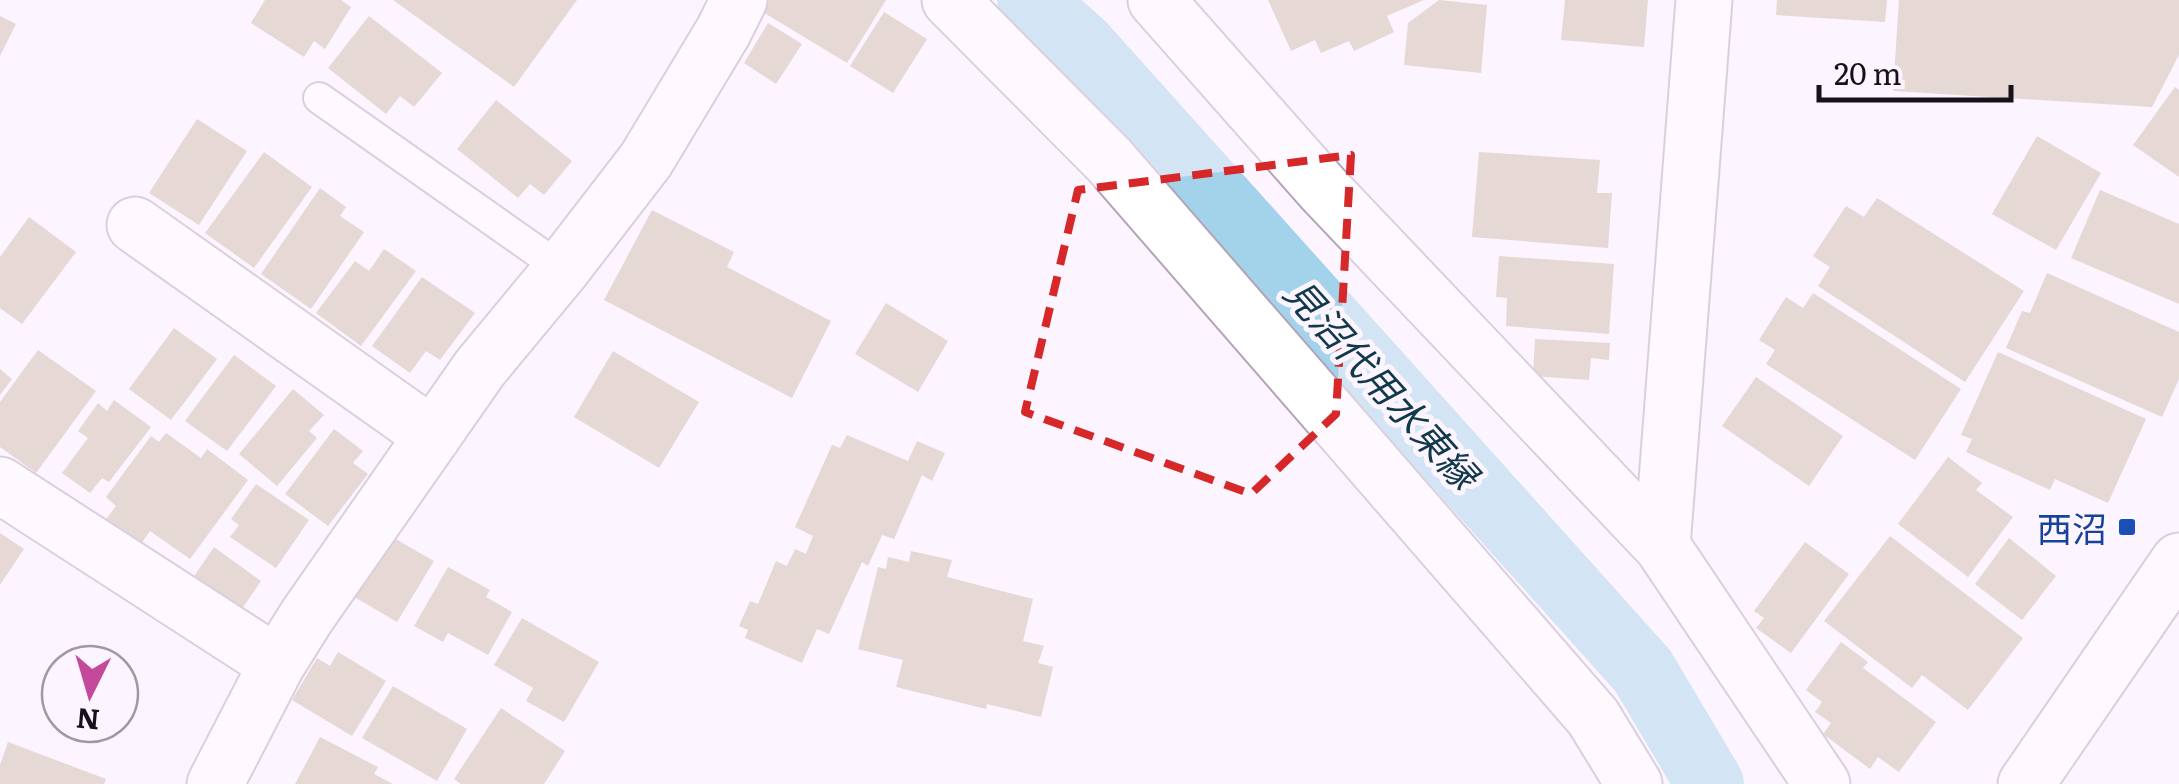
<svg xmlns="http://www.w3.org/2000/svg" width="2179" height="784" viewBox="0 0 2179 784" font-family="Literata,'Noto Sans JP',serif">
	<style>
		.lines { fill: none; stroke-linecap: round; stroke-linejoin: round }
		.canal { stroke: #a3d3eb; stroke-width: 68 }
		.building { fill: #cdb5a4 }
		.lane-casing { stroke: #b4a3b8; stroke-width: 34 }
		.street-casing { stroke: #b4a3b8; stroke-width: 59 }
		.secondary-casing { stroke: #b4a3b8; stroke-width: 59 }
		.lane { stroke: #fff; stroke-width: 30 }
		.street { stroke: #fff; stroke-width: 55 }
		.secondary { stroke: #fff; stroke-width: 55 }
		.marked { fill: none; stroke: #d62828; stroke-width: 8; stroke-dasharray: 20 12; stroke-linejoin: round }
		.transit-dot { fill: #1a4fb4; stroke: #fcf4fe; stroke-width: 4 }
		.labels { text-anchor: middle; dominant-baseline: central; stroke-width: 10; stroke-linejoin: round; paint-order: stroke }
		.transit-label { font-size: 35px; fill: #164399; stroke: #fcf4fe; text-anchor: end }
		.water-label { font-size: 38px; font-style: italic; fill: #10394a; stroke: #fcf4fe }
	</style>
	<rect width="100%" height="100%" fill="#fcf4fe"/>
	<g class="lines">
		<path class="canal" d="M1031,0L1082,46L1643,671L1710,784"/>
	</g>
	<path class="building" d="M265,0H341L351,7L325,49L314,41L304,57L251,23Z
		M393,0H577L514,87Z
		M757,0H886L847,63L753,6Z
		M1268,0H1424L1387,16L1394,32L1354,51L1349,41L1321,53L1315,40L1291,51Z
		M1439,0L1487,5L1481,73L1404,65L1408,23Z
		M1565,0H1648L1644,47L1561,40Z
		M1777,0H1887L1885,22L1776,15Z
		M1899,0H2179V55L2152,107L1893,91Z
		M884,12L927,39L893,93L850,66Z
		M0,16L16,24L0,56Z
		M369,16L442,73L414,107L400,96L386,114L328,68Z
		M768,23L802,44L776,84L744,63Z
		M2175,87L2179,90V177L2133,145Z
		M496,100L572,161L544,195L530,184L518,198L457,149Z
		M197,119L247,151L199,225L149,193Z
		M2037,136L2101,173L2056,250L1992,214Z
		M264,152L312,187L254,268L205,233Z
		M1479,152L1600,160L1597,193H1612L1608,248L1472,237Z
		M320,188L346,207L340,216L364,232L311,309L261,274Z
		M2100,190L2179,224V304L2071,258Z
		M1877,198L2024,291L1965,382L1818,286L1830,267L1813,256L1846,206L1864,217Z
		M652,210L734,252L727,267L831,321L792,398L604,300Z
		M29,217L76,252L22,324L0,308V257Z
		M384,249L416,271L361,346L316,313L355,261L369,271Z
		M1499,256L1614,264L1609,334L1506,326L1507,298L1496,297Z
		M2047,273L2179,332V379L2162,417L2006,348L2022,311L2030,313Z
		M422,277L475,313L440,360L426,351L410,373L372,346Z
		M1813,293L1961,389L1915,460L1766,364L1775,350L1759,340L1786,297L1803,308Z
		M886,303L948,341L918,392L855,354Z
		M174,328L217,359L171,420L129,389Z
		M1535,339L1610,343L1609,360L1591,358L1589,380L1533,376Z
		M38,350L96,391L36,473L0,447V402Z
		M613,351L699,402L659,468L574,417Z
		M1998,352L2146,419L2108,503L2055,479L2050,490L1966,452L1972,439L1961,435Z
		M234,355L276,386L227,451L185,421Z
		M0,369L12,379L0,395Z
		M1756,377L1843,436L1809,486L1722,426Z
		M293,389L324,415L309,431L317,438L277,486L239,454Z
		M114,400L151,427L109,482L102,478L90,493L62,473L88,438L78,431L98,403L107,411Z
		M334,429L363,451L353,463L368,474L328,526L285,494Z
		M166,433L201,458L207,449L248,480L190,559L150,531L141,544L106,519L116,506L106,497L151,436L159,442Z
		M847,435L908,461L917,441L945,453L932,481L922,475L894,539L882,535L868,566L862,562L829,634L817,629L802,663L745,638L748,630L739,626L750,601L758,604L776,561L787,566L795,549L806,554L813,536L795,527L832,445L840,448Z
		M1948,457L1982,483L1976,490L2013,517L1968,577L1898,524Z
		M256,484L309,520L276,568L230,537L239,525L231,519Z
		M0,533L24,549L0,585Z
		M387,534L434,561L397,622L351,595Z
		M1890,536L2023,638L1968,710L1922,675L1912,688L1824,621Z
		M2009,538L2056,576L2022,620L1975,584Z
		M1805,542L1849,574L1791,653L1756,628L1764,618L1754,611Z
		M214,547L261,581L231,625L184,591Z
		M911,551L952,560L947,577L1033,599L1023,641L1044,646L1038,663L1053,667L1041,717L987,704L986,709L896,687L903,660L858,649L878,567L886,569L888,557L909,562Z
		M448,567L490,590L486,597L512,612L488,655L448,633L443,642L414,626Z
		M522,618L599,662L564,722L526,701L533,688L494,665Z
		M1841,642L1868,662L1863,668L1936,722L1899,772L1878,757L1870,769L1823,734L1831,723L1815,712L1822,702L1806,690Z
		M338,652L386,681L352,736L292,700L317,658L330,666Z
		M393,686L467,729L437,781L362,738Z
		M501,708L565,751L544,784H461L454,779Z
		M320,737L378,767L374,774L393,784H295Z
		M8,742L106,779L104,784H0V765Z"/>
	<g class="lines">
		<g class="lane-casing">
			<path id="lane" d="M319,98L562,269"/>
		</g>
		<g class="street-casing">
			<path id="street" d="M950,0L1109,160L1593,717L1634,784
				M1156,0L1323,189L1662,546L1822,784
				M135,225L433,436
				M0,485L277,664
				M215,784L277,664L307,616L480,368L562,269L646,160L723,32L739,0"/>
		</g>
		<g class="secondary-casing">
			<path id="secondary" d="M1662,546L1704,0
				M2026,784L2179,561"/>
		</g>
		<use href="#lane" class="lane"/>
		<use href="#street" class="street"/>
		<use href="#secondary" class="secondary"/>
	</g>
	<path d="M0 0H2179V784H0ZM1351,155L1336,414L1251,494L1025,412L1078,190Z" fill="#fcf4fe" fill-opacity=".55" fill-rule="evenodd"/>
	<path class="marked" d="M1351,155L1336,414L1251,494L1025,412L1078,190Z"/>
	<rect class="transit-dot" x="2117" y="517" width="20" height="20" rx="5"/>
	<g class="labels">
		<g class="transit-label">
			<text x="2107" y="527">西沼</text>
		</g>
		<g class="water-label">
			<text transform="translate(1383 382) rotate(48)">見沼代用水東縁</text>
		</g>
	</g>
	<g transform="translate(90 694) rotate(185)"><circle r="48" fill="#fcf4fe" stroke="#a099a2" stroke-width="2.5"/>
	<path d="M0-8L18 38L0 25L-18 38Z" fill="#c4499b"/>
	<text y="-15" font-size="28" font-weight="bold" text-anchor="middle" fill="#171119">N</text>
	</g>
	<path d="M1819 85v15h192v-15" fill="none" stroke="#171119" stroke-width="5"/>
	<text x="1834" y="85" font-size="30" fill="#171119" stroke="#fcf4fe" stroke-width="8" paint-order="stroke">20 m</text>
</svg>
